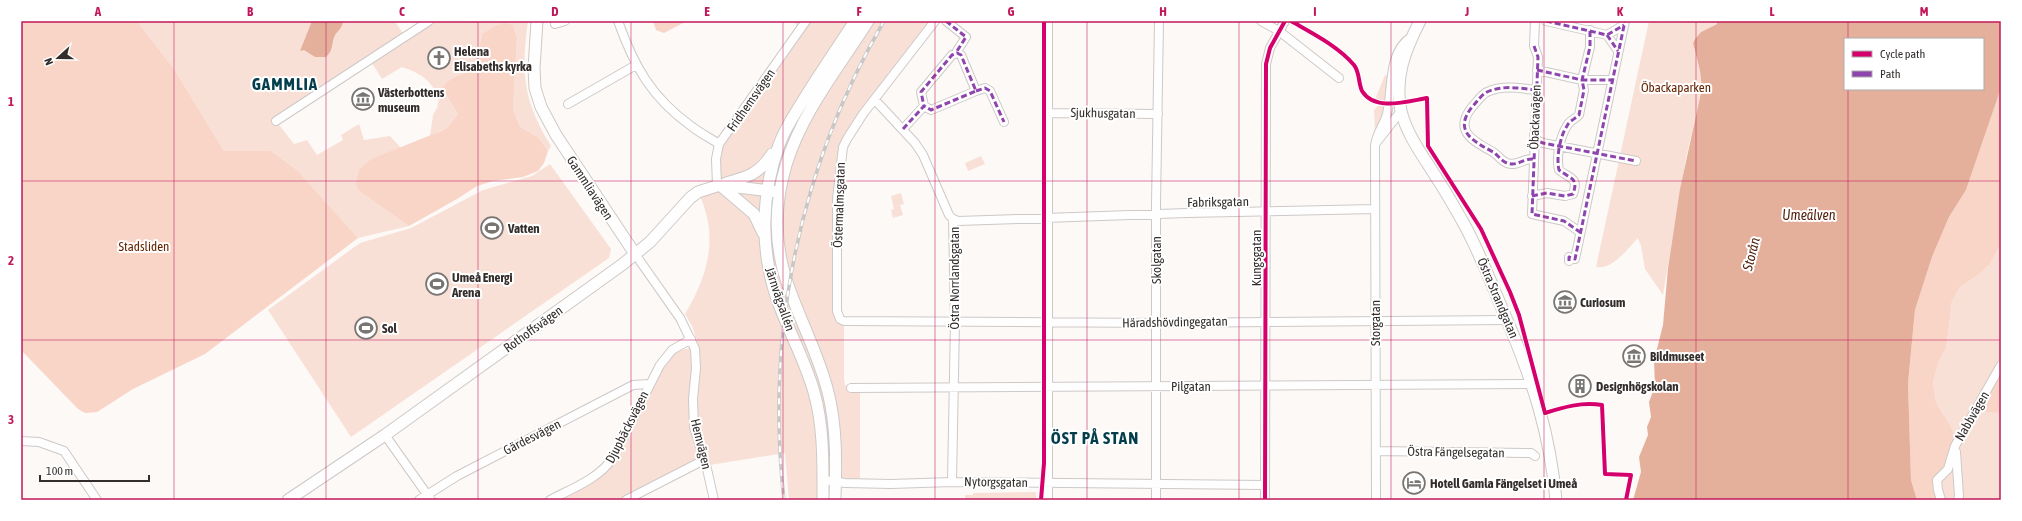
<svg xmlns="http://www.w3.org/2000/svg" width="2022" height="521" viewBox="0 0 2022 521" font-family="'Asap Condensed',sans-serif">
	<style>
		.green { fill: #f9e0d6 }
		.forest { fill: #f8d5c7 }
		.water { fill: #e5b09b; fill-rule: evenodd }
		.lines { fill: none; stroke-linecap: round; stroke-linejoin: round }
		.street-casing { stroke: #cdc9c7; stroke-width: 10 }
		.secondary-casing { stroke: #cdc9c7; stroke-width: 13 }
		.street { stroke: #fffefe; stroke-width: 8 }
		.secondary { stroke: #fffefe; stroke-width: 11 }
		.rail-casing { stroke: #c8c7c7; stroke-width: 3.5 }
		.rail { stroke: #fff; stroke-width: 2; stroke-dasharray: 6; stroke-linecap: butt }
		.quiet { stroke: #8e44ad; stroke-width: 3; stroke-dasharray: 6 3; stroke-linecap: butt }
		.cycleway-casing { stroke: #fff; stroke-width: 6 }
		.cycleway { stroke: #d6006c; stroke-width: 4 }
		.grid { fill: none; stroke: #c2185b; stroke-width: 1; stroke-opacity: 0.55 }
		.labels { text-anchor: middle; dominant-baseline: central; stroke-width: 4; stroke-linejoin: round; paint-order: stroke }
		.poi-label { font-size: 13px; font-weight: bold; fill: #332e2c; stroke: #fff; text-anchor: start }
		.park-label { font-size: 13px; fill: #652302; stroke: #fff }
		.street-label { font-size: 13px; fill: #332e2c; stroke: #fff }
		.water-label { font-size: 14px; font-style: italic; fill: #4e1f0a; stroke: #fff }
		.district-label { font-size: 17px; font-weight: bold; letter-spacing: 1px; fill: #043e4d; stroke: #fff }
		.neatline { fill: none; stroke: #c2185b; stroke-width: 1.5 }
		.grid-label { font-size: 13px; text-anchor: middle; font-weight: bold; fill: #c2185b }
	</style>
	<rect width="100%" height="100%" fill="#fcf9f7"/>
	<path class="green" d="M137,21H395L405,37L429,21H528C521,74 523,100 551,146L548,151L538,137L520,127L513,109L517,38L513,25L482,34C480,46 477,61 468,70C458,78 451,75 442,88L458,114L448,127L430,136L433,115L437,108L439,98C431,80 420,73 402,67L382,79L370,60L276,121L294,144L307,140L317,155L343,140L341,135L359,124L364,140L390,136L401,148L371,159L359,191L409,226L358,238L298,171L271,151H224L174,69Z
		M794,21H935L881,90L841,155L837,311L844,321V379L845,385L851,388H860V483L823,480V500H789L785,453L710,465L696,460L618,500H556L598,478L662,368C675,352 678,349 699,347L692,326L685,314C709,274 719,235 698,192L717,185L719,144L801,28L793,22Z
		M1649,21H1717V24L1701,32L1695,39L1694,49L1700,71L1702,88L1686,158L1663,295L1645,269L1641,246L1638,238C1627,249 1613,270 1596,267Z
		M1385,75L1388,76L1386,101L1377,100L1376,97Z
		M1378,106H1386L1384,113L1375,131L1374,110Z
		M981,156L985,164L968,171L965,163Z
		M550,164L611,249L609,258L351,437L268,310L360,243L411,228L483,190L532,176Z
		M901,193L904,204L900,205L903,215L893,218L891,210L894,209L891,196Z
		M2001,244V365L1974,412L2001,413V500H1941L1944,415L1936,402L1933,382L1938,363L1946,348L1952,301L1960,287L1978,275L1989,265Z
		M1036,492V500H965V495H973V493Z"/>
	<path class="forest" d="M21,21H137L174,69L224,151H271L298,171L358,238L205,354L133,389L97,412L85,413L78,409L21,350Z
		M653,21H687L664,33L656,30Z
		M504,23L513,25L517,38L513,109L520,127L538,137L548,151L544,163L538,171L523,177L493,181L477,186L457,199L409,226L359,191L356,183L359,170L371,159L441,131L448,127L458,114L442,88C451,75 458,78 468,70C477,61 480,46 482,34L494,27Z
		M2001,88V244L1989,265L1978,275L1960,287L1952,301L1946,348L1938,363L1933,382L1936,402L1952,429L1955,446L1948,469L1937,480L1941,500H1917L1911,480L1908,383L1915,310L1932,257L1949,217L1966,190Z
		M2001,365V413L1974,412Z"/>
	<path class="water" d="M312,21H343C342,29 339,29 335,35C331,43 334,50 326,57H315L304,50L300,51Z
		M1717,21H2001V88L1966,190L1949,217L1932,257L1915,310L1908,383L1911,480L1917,500H1633L1641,472L1639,457L1648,435L1647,427L1651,417L1649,402L1655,386L1654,361L1663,325L1668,268L1680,189L1702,88L1700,71L1693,43L1695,39L1701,32L1717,24ZM1845,39H1983V89H1845Z"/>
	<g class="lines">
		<g class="street-casing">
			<path id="street" d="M618,21C634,66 651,97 691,126C700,133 710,138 719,144
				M935,21L863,114L847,139L843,147L837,199V311L840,319L844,321L1156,323L1507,320
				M946,21L966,37L957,51V53
				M1048,21V500
				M1261,21L1279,31L1339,78
				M1535,21L1534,46L1538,57L1532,214L1564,221L1580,232
				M1546,21L1607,35L1624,25
				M555,24L565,21
				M1607,35L1618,51
				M1537,70L1582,80L1590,47V30
				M976,91L985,88L990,91L1004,122
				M875,100L915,143L923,155L949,215L953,219L955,321L952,482
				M568,104L636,65
				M1048,113L1158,114
				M276,121L429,21
				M903,129L924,106L931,110L976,91L961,55L957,53L952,55L921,92L924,106
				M1534,135L1538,141L1543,143L1636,161
				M1376,143L1401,111
				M1533,159C1524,158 1517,167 1507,163C1501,161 1498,155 1493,152C1473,141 1453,131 1472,107C1477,102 1481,95 1487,92C1502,85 1520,88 1535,90
				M717,185L716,159L719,144L806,21
				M1532,196L1547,193L1565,196L1573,194C1579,177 1570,179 1559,170C1556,158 1560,136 1567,126C1569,121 1575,119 1579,115L1584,90L1582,80H1612
				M953,219L958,221L1187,213L1375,209
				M635,254L680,318L695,349L696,368L693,399L694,427L707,469L714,500
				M1569,261V257L1575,259L1625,21
				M851,388L1532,384
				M385,435L431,500
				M21,441L39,442L64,451L97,500
				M1376,451L1531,453L1535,456
				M1956,452L1959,496L1958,500
				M823,480L845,483L891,484L952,482L1265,485
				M419,500L457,476L633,385L649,384
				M550,500C573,488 598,479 613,458L660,365L672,350L691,339
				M626,500L704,460
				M1156,500V204L1159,21
				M1265,500L1266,64L1270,48L1285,21
				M1376,500L1375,146C1376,133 1384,126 1387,114C1393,90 1387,53 1411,37
				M1941,500L1938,490L1937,480L1948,469L1955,446L2001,365"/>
		</g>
		<g class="secondary-casing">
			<path id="secondary" d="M537,21L534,68L535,88L541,107L556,135L635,254
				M1420,21C1405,50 1394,78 1401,111C1407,135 1423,156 1436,177C1446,192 1455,208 1464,224C1481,255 1493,288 1507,320C1533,381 1550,434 1556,500
				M726,183C748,177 759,174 772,154
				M720,185L754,214L763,233
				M288,500L385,435L623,264L650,242L690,198L698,192L720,185L779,192
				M823,500C823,464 824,427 814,392C805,360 788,330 777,299C760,250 761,194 779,145C785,128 795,114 804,99C820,73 838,47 855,21
				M835,500C836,464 837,427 828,392C818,352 798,317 786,279C774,242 775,202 786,165C802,112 839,67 868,21"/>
		</g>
		<use href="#street" class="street"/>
		<use href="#secondary" class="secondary"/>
		<g class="rail-casing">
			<path id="rail" d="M784,500C765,333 800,166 884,21"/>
		</g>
		<use href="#rail" class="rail"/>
		<path class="quiet" d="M946,21L966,37L957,51V53
			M1546,21L1607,35L1624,25
			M1607,35L1618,51
			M1534,46L1538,57L1532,214L1564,221L1580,232
			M1537,70L1582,80L1590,47V30
			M976,91L985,88L990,91L1004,122
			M903,129L924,106L931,110L976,91L961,55L957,53L952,55L921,92L924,106
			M1534,135L1538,141L1543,143L1636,161
			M1533,159C1524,158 1517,167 1507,163C1501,161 1498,155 1493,152C1473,141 1453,131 1472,107C1477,102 1481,95 1487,92C1502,85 1520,88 1535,90
			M1532,196L1547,193L1565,196L1573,194C1579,177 1570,179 1559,170C1556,158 1560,136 1567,126C1569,121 1575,119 1579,115L1584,90L1582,80H1612
			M1569,261V257L1575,259L1625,21"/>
		<g class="cycleway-casing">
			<path id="cycleway" d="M1291,21C1312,33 1338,46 1354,65C1360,73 1358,82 1362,91C1375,112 1408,101 1427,98L1428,146L1481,229L1510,292L1519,315L1545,413C1564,407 1581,402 1602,405L1605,474L1631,475L1626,500
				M1041,500L1044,463V21
				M1265,500L1266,64L1270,48L1285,21"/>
		</g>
		<use href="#cycleway" class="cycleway"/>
	</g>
	<path class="grid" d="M174,21V500M326,21V500M478,21V500M631,21V500M783,21V500M935,21V500M1087,21V500M1239,21V500M1391,21V500M1544,21V500M1696,21V500M1848,21V39M1848,89V500M21,181H2001M21,340H2001"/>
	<defs>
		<g id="church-ring" transform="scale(1.15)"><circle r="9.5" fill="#fff" stroke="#797573" stroke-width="1.5"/><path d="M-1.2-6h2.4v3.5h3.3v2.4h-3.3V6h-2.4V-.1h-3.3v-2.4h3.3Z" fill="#797573"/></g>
		<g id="museum-ring" transform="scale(1.15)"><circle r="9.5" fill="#fff" stroke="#797573" stroke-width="1.5"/><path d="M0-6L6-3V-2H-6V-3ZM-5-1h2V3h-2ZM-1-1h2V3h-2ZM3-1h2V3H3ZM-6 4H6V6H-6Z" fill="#797573"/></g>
		<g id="stadium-ring" transform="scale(1.15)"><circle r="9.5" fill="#fff" stroke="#797573" stroke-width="1.5"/><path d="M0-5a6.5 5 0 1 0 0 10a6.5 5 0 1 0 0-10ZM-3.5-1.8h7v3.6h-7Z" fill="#797573"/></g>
		<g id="building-ring" transform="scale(1.15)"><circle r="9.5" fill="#fff" stroke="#797573" stroke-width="1.5"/><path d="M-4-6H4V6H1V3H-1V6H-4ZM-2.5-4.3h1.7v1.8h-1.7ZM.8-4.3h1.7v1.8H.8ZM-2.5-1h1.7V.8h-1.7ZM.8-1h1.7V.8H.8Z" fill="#797573"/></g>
		<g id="hotel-ring" transform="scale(1.15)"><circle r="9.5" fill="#fff" stroke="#797573" stroke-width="1.5"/><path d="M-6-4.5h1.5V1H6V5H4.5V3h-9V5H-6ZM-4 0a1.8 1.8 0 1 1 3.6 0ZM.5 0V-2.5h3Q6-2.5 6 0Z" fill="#797573"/></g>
	</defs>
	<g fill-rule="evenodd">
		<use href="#church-ring" x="439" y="58"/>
		<use href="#museum-ring" x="363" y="99"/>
		<use href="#stadium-ring" x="492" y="228"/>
		<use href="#stadium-ring" x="437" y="284"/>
		<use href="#museum-ring" x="1565" y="302"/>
		<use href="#stadium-ring" x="366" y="328"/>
		<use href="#museum-ring" x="1634" y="356"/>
		<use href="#building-ring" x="1580" y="386"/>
		<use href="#hotel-ring" x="1414" y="483"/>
	</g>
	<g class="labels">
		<g class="poi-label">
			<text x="454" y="51">Helena<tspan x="454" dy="15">Elisabeths kyrka</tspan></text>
			<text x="378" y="92">Västerbottens<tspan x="378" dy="15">museum</tspan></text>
			<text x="508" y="228">Vatten</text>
			<text x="452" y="277">Umeå Energi<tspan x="452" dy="15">Arena</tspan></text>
			<text x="1580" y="302">Curiosum</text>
			<text x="382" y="328">Sol</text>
			<text x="1650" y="356">Bildmuseet</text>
			<text x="1596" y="386">Designhögskolan</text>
			<text x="1430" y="483">Hotell Gamla Fängelset i Umeå</text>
		</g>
		<g class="park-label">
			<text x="1676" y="87">Öbackaparken</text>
			<text x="144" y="246">Stadsliden</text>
		</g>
		<g class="street-label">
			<text transform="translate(751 100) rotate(-55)">Fridhemsvägen</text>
			<text transform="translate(1103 113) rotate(1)">Sjukhusgatan</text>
			<text transform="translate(1535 117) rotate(-88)">Öbackavägen</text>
			<text transform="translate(590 188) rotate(57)">Gammliavägen</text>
			<text transform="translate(1218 202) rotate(-1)">Fabriksgatan</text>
			<text transform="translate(839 205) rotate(-88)">Östermalmsgatan</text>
			<text transform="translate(1256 258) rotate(-90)">Kungsgatan</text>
			<text transform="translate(1156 260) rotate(-90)">Skolgatan</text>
			<text transform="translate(954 278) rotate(-90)">Östra Norrlandsgatan</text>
			<text transform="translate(1498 298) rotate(67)">Östra Strandgatan</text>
			<text transform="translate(780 299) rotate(71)">Järnvägsallén</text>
			<text transform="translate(1175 322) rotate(-1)">Häradshövdingegatan</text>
			<text transform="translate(1375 323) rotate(-90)">Storgatan</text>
			<text transform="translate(533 329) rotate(-36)">Rothoffsvägen</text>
			<text x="1191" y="386">Pilgatan</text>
			<text transform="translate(1972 416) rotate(-60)">Nabbvägen</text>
			<text transform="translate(627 427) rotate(-63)">Djupbäcksvägen</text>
			<text transform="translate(532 437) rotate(-27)">Gärdesvägen</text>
			<text transform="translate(701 444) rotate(76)">Hemvägen</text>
			<text transform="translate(1456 452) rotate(1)">Östra Fängelsegatan</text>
			<text transform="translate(996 482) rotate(1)">Nytorgsgatan</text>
		</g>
		<g class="water-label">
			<text x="1809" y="215">Umeälven</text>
			<text transform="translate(1751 254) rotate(-76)">Storån</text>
		</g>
		<g class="district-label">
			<text x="285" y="84">GAMMLIA</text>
			<text x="1095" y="438">ÖST PÅ STAN</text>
		</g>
	</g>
	<rect width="2022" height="521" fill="none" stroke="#ffffff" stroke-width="44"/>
	<rect x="1844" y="38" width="140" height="52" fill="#ffffff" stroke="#adabab"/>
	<rect x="1852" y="51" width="20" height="6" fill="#d6006c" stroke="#adabab"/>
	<text x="1880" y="58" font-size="12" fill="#332e2c">Cycle path</text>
	<rect x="1852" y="71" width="20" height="6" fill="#8e44ad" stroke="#adabab"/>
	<text x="1880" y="78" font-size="12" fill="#332e2c">Path</text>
	<g transform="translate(58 58) rotate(249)" stroke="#ffffff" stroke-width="3" paint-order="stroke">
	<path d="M0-3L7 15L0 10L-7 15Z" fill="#332e2c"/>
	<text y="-6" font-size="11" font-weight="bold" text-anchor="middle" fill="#332e2c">N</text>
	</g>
	<path d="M40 475v6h109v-6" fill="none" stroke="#332e2c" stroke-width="2"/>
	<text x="46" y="475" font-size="12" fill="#332e2c" stroke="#ffffff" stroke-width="3" paint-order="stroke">100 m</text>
	<rect x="22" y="22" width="1978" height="477" class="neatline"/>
	<g class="grid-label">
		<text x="98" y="16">A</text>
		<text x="250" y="16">B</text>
		<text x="402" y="16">C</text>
		<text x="555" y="16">D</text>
		<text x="707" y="16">E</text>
		<text x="859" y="16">F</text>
		<text x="1011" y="16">G</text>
		<text x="1163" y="16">H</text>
		<text x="1315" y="16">I</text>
		<text x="1467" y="16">J</text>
		<text x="1620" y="16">K</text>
		<text x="1772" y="16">L</text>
		<text x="1924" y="16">M</text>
		<text x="11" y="106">1</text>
		<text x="11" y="265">2</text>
		<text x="11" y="424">3</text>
	</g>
</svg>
